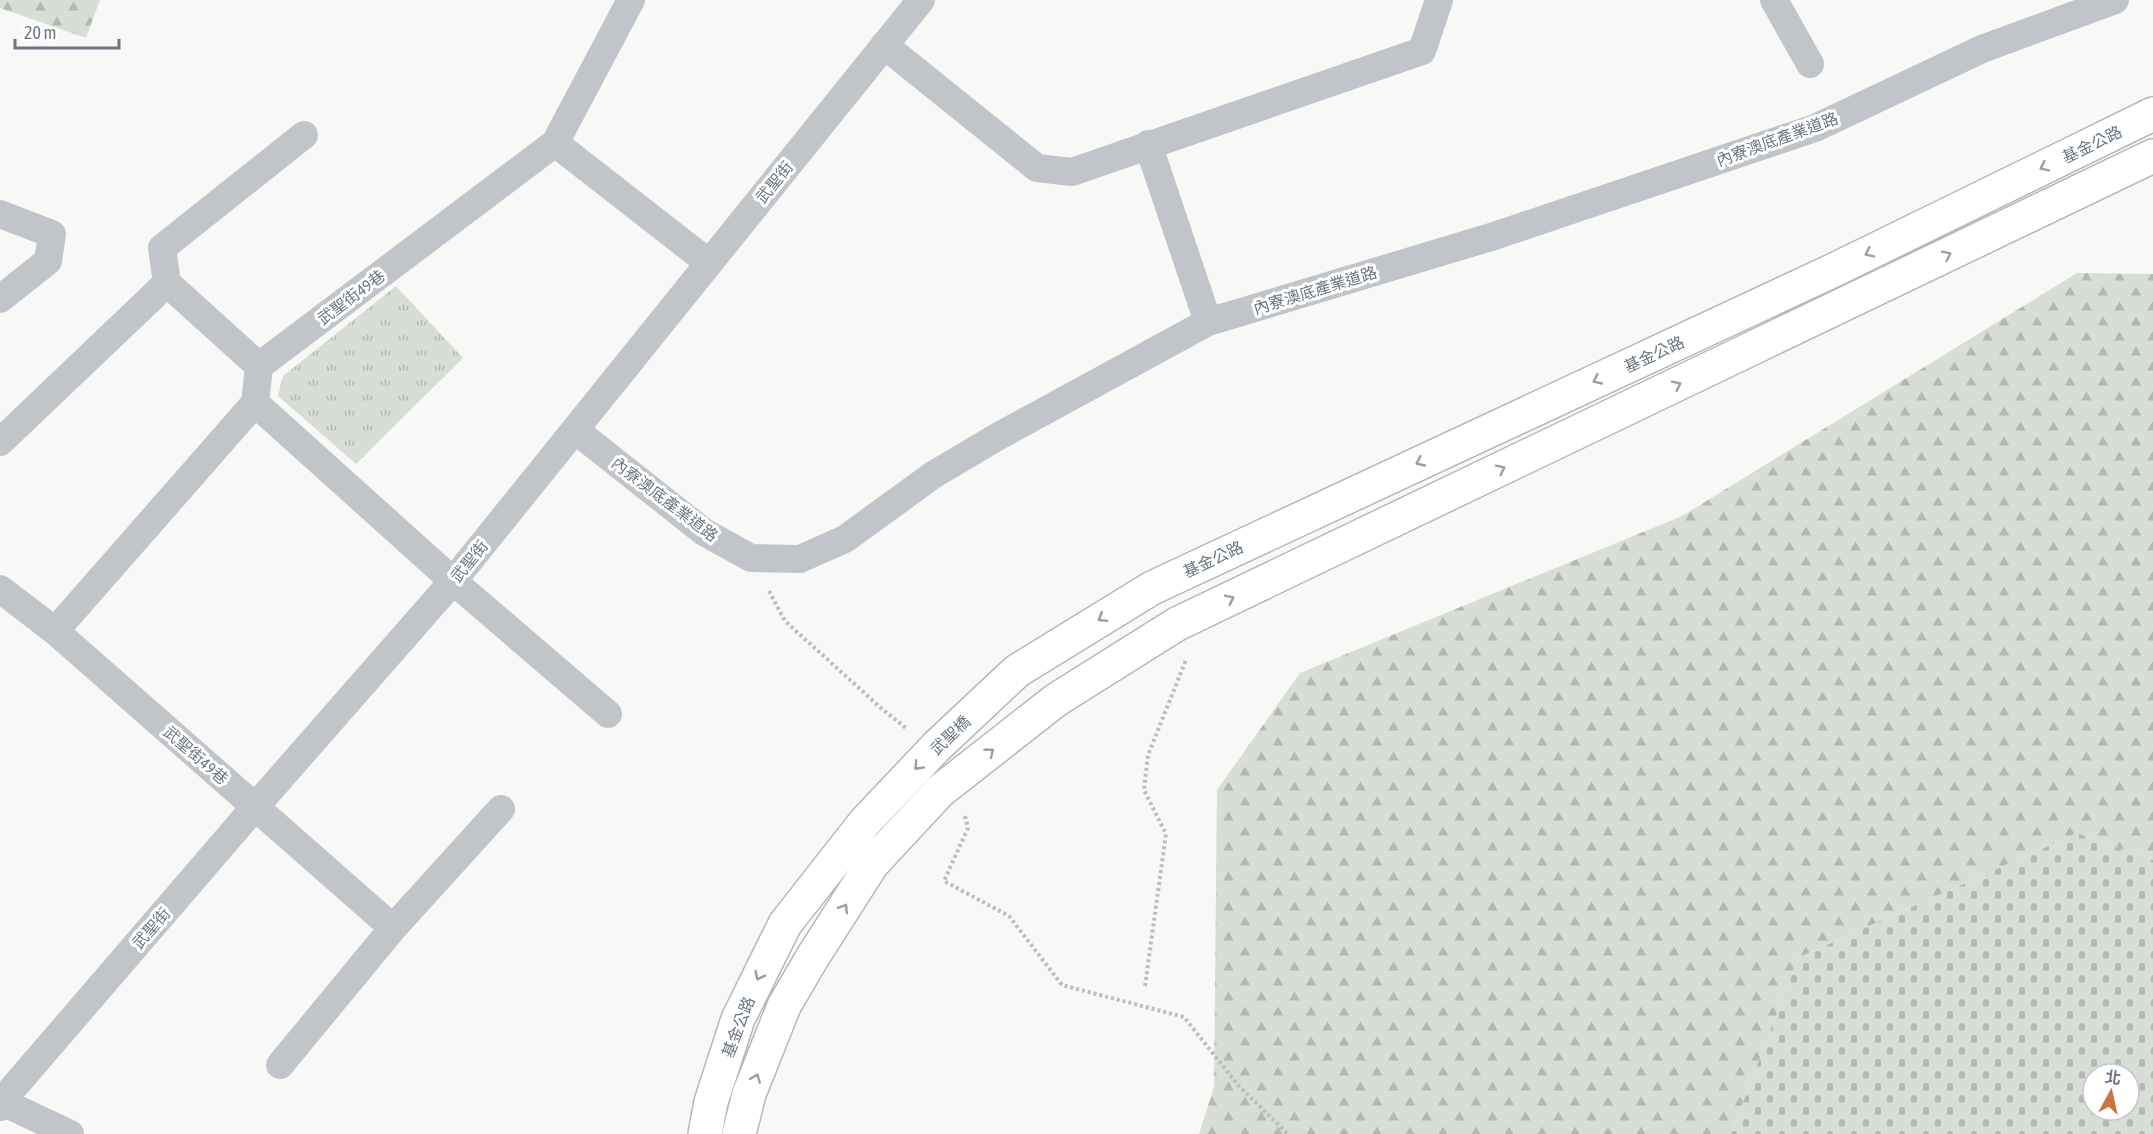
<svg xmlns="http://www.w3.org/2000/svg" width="2153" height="1134" viewBox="0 0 2153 1134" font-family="'Asap Condensed','Noto Sans TC',sans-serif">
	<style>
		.forest { fill: url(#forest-firs) }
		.cemetery { fill: url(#cemetery-stones); fill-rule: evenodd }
		.park { fill: url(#park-tufts) }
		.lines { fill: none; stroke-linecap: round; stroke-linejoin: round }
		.primary-casing { stroke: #b4b8bc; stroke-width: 36 }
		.path { stroke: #bbbdc0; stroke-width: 4; stroke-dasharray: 3 3; stroke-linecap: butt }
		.street { stroke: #c1c4c8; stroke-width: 28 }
		.primary { stroke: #fff; stroke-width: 33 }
		.primary-bridge-casing { stroke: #b4b8bc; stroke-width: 36; stroke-linecap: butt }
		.primary-bridge { stroke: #fff; stroke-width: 33 }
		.oneway { stroke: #979fa9 }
		.labels { text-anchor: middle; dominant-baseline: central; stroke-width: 6; stroke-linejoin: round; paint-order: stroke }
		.street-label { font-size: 16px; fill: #6b7684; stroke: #fff }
	</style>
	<defs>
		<pattern id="forest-firs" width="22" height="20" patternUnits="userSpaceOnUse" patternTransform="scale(1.5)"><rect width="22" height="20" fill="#d8ddd6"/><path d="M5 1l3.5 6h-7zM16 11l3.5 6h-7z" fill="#b3b8b3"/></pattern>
		<pattern id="cemetery-stones" width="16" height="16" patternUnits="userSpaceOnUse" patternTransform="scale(1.5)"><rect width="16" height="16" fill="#d8ddd6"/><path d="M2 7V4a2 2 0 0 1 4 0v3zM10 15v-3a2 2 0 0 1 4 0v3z" fill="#b3b8b3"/></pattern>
		<pattern id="park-tufts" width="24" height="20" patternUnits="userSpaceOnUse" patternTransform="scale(1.5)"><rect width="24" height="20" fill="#d8ddd6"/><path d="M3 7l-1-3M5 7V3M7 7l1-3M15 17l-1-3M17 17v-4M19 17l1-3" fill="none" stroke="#b3b8b3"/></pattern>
	</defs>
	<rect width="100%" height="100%" fill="#f8f9f7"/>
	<path class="forest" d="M0,0H100L86,38L0,8Z
		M2077,273L2153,274V860L2077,833L1798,958L1731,1134H1199L1214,1087L1217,790L1300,673L1682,516Z"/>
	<path class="cemetery" d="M2077,833L2153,860V1134H1731L1798,958ZM2093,1074H2129V1110H2093Z"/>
	<path class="park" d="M396,286L463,358L356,464L278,396L283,376Z"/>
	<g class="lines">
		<g class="primary-casing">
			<path id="primary" d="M1152,588L1834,270L2153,114
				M1177,624L2153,156
				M705,1134L711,1102L738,1019L785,924
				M739,1134L749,1094L784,1006L812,958"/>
		</g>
		<path class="path" d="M769,591L785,621L881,708L907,729
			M965,816L968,828L944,881L1009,916L1062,985L1184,1017L1238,1085L1288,1134
			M1145,986L1166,834L1144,790L1148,755L1186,660"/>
		<path class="street" d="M1774,0L1810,64
			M884,45L1037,168L1072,172L1422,51L1439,0
			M555,143L709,263
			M1148,144L1208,322
			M0,214L52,234L48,261L0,299
			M259,366L167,283L162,248L304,135
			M575,430L704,532L751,558L800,559L845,539L933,475L997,437L1208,322L1491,237L1815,128L1982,49L2115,0
			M0,442L167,283
			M0,589L55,631L393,928L501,809
			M55,631L255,403
			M608,714L453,581L255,403L259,366L555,143L631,0
			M280,1065L393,928
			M0,1101L70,1134
			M0,1107L1,1102L255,807L453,581L921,0"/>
		<use href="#primary" class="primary"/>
		<g class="primary-bridge-casing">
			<path id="primary-bridge" d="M785,924L865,822L936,747L1017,671L1152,588
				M812,958L872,864L940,791L1056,700L1177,624"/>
		</g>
		<use href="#primary-bridge" class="primary-bridge"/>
	</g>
	<defs><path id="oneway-chevron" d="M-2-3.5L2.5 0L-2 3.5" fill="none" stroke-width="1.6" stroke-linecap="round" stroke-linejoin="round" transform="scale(1.5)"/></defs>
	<g class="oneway">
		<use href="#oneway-chevron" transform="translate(2044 167) rotate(154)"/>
		<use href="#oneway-chevron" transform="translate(1869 253) rotate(154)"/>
		<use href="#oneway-chevron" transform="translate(1947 255) rotate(-26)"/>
		<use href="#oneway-chevron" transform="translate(1597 380) rotate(155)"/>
		<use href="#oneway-chevron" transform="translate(1677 385) rotate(-26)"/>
		<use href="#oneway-chevron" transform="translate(1420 462) rotate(155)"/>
		<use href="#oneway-chevron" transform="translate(1501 469) rotate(-26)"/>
		<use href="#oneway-chevron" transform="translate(1230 599) rotate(-26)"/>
		<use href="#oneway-chevron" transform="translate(1102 618) rotate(148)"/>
		<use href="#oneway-chevron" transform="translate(990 752) rotate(-38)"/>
		<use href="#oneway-chevron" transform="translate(918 766) rotate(134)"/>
		<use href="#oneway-chevron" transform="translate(844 908) rotate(-58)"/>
		<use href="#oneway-chevron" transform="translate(759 976) rotate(116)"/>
		<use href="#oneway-chevron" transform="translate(756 1078) rotate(-69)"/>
	</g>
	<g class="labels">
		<g class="street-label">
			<text transform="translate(1777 139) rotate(-20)">內寮澳底產業道路</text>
			<text transform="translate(2092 144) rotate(-26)">基金公路</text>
			<text transform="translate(774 182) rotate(-51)">武聖街</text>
			<text transform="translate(1315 290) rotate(-17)">內寮澳底產業道路</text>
			<text transform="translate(351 297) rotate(-37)">武聖街49巷</text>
			<text transform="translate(1654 354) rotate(-25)">基金公路</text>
			<text transform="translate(665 499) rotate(37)">內寮澳底產業道路</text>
			<text transform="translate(1213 559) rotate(-25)">基金公路</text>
			<text transform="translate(469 561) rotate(-51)">武聖街</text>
			<text transform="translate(950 735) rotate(-44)">武聖橋</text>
			<text transform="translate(196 755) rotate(41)">武聖街49巷</text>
			<text transform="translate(151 928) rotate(-49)">武聖街</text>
			<text transform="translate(738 1027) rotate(-69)">基金公路</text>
		</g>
	</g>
	<g transform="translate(2111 1092) rotate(8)"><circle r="28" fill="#ffffff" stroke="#c4c8ce" stroke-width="1.5"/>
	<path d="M0-4.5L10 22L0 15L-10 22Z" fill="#d0723f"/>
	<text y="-9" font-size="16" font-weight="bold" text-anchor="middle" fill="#6b7684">北</text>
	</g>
	<path d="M15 39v9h104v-9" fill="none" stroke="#6b7684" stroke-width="3"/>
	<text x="24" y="39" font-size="18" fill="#6b7684" stroke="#ffffff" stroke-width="4.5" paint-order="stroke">20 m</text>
</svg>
